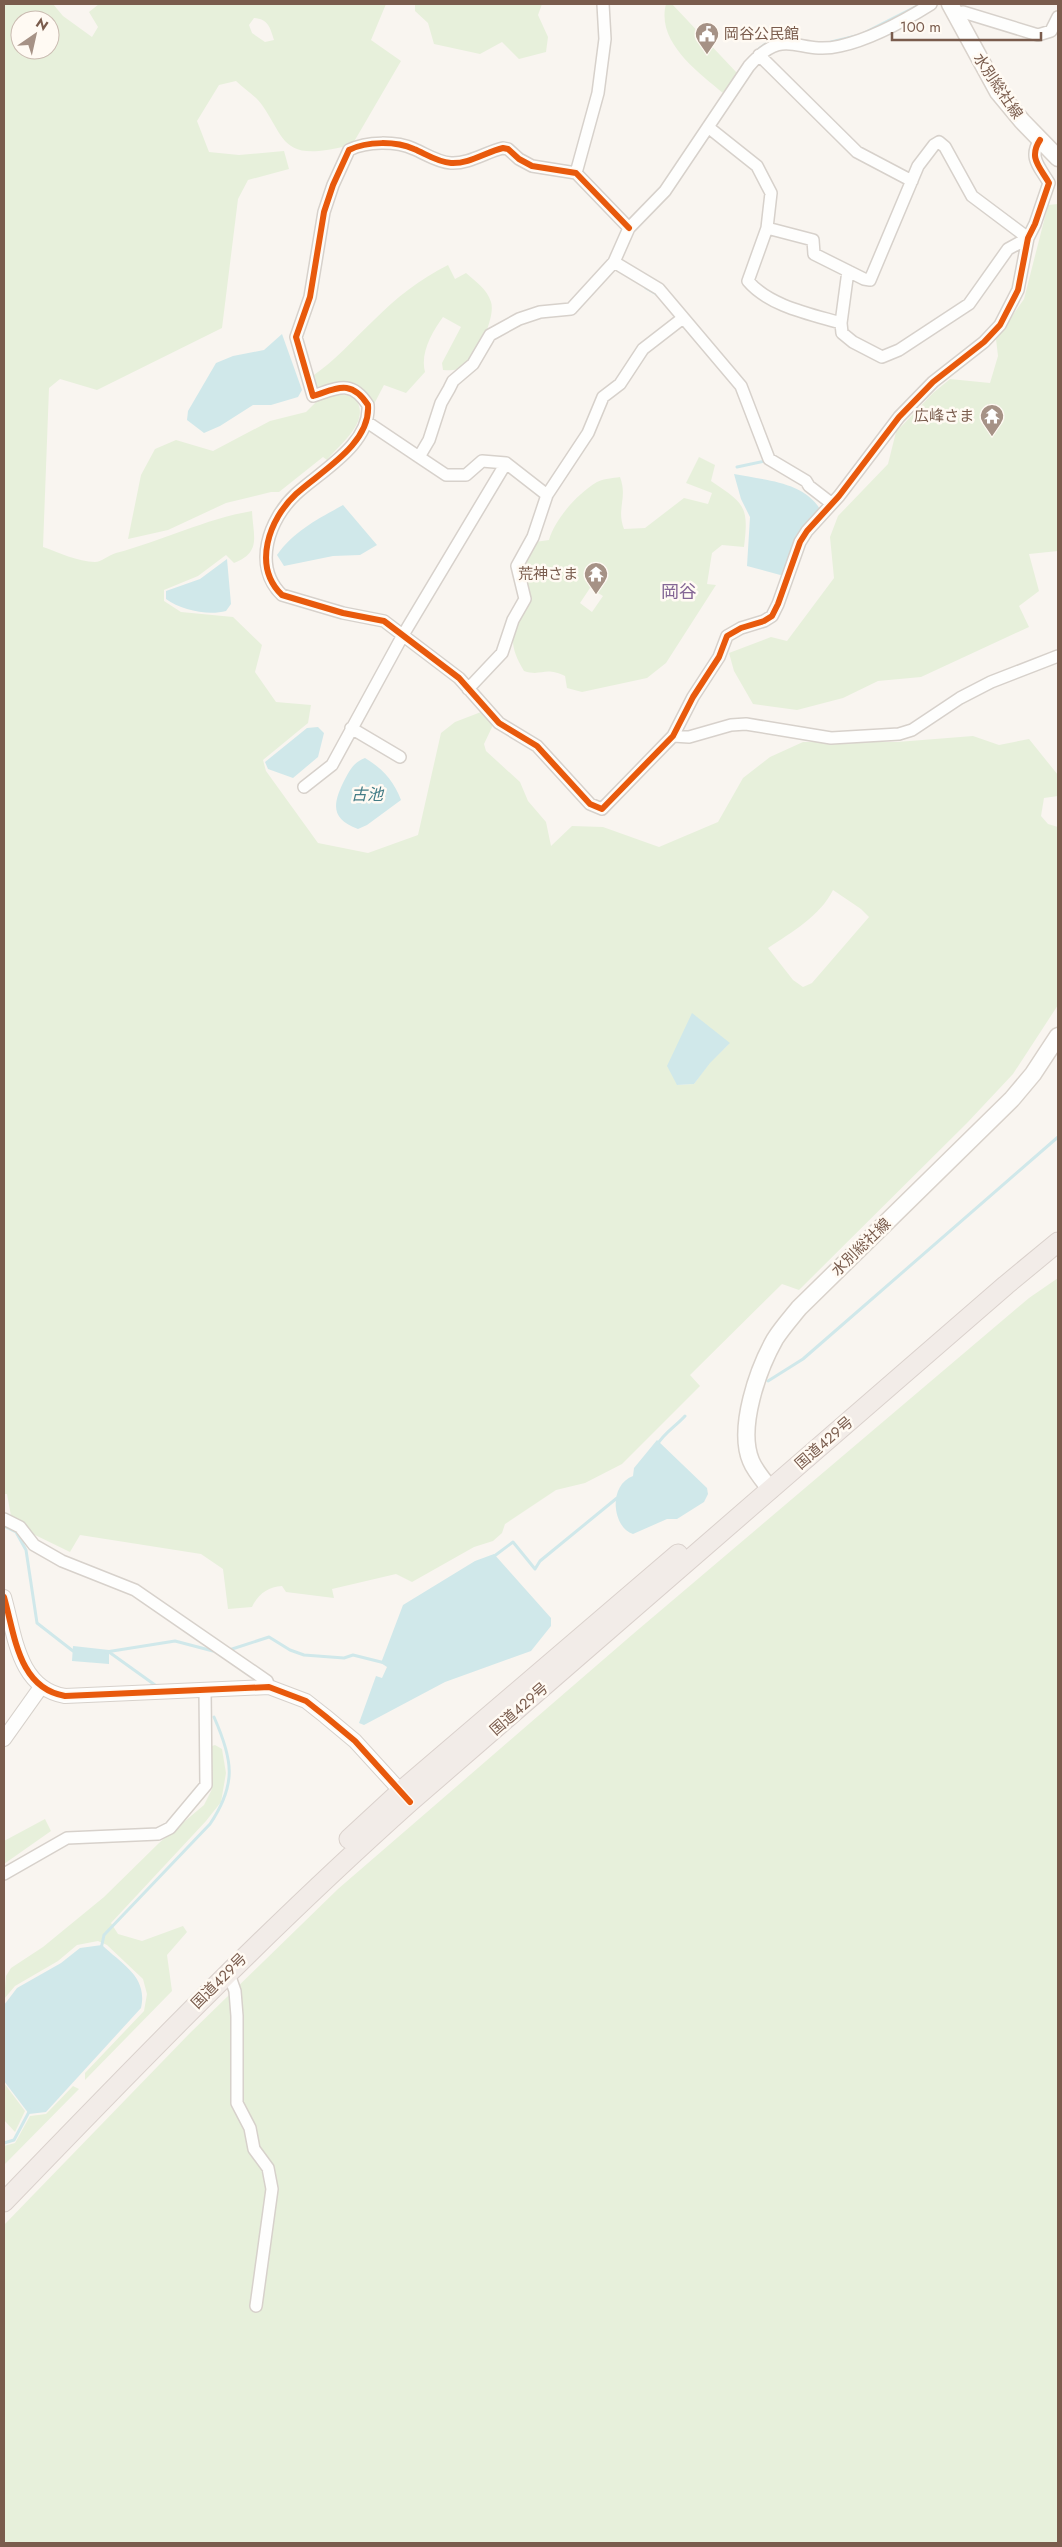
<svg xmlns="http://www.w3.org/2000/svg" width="1062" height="2547" viewBox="0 0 1062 2547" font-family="Jost,'Noto Sans JP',sans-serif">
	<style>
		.green { fill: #e7f0db; fill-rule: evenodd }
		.water { fill: #d0e8ea }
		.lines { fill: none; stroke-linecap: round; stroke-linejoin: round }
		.stream { stroke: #d0e8ea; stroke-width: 3 }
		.minor-casing { stroke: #d7d1cb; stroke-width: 14 }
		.tertiary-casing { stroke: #d7d1cb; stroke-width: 16 }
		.secondary-casing { stroke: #d9d2cb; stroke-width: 19 }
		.trunk-casing { stroke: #dad1cc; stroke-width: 21 }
		.minor { stroke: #fefefd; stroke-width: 11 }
		.tertiary { stroke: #fefefd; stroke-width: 14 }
		.secondary { stroke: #fefefd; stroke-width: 16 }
		.trunk { stroke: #f2ece8; stroke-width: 19 }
		.cycleway-casing { stroke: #fffaf3; stroke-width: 9 }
		.cycleway { stroke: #e8590c; stroke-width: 6 }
		.labels { text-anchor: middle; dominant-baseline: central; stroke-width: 5; stroke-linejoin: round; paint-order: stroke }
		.poi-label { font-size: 15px; fill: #7a5c4d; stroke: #fffaf3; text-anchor: end }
		.street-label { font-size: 15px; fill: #7a5c4d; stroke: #fffaf3 }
		.water-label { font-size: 16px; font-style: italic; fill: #437c86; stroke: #fffaf3 }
		.quarter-label { font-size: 18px; fill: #846695; stroke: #fffaf3 }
	</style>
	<rect width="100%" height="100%" fill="#f9f5f0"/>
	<path class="green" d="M4,4H53L63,16L92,37L98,27L89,12L99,4H386L371,40L401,61L355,140C347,147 339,148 327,150C282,157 283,135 262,105C256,96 244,89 236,81L219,85L197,121L209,152L239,155L284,151L289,169L248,180L238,199L222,328L97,390L60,379L49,388L43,547C58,552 78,562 95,562C101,562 109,555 116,553C162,541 205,519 252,511C253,536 262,552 234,563L226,555L198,576L164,590V601L181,612L233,617L262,645L255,672L276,702L311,705L308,723L263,760L266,771L318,843L368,853L418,835L441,733L455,722L481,712L493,725L484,744L486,751L520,782L528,801L546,822L551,846L572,826L603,827L659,847L718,822L743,778L770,757L803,742H897L973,736L999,745L1029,739L1058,775V796L1044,798L1041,816L1048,824L1058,827V1005L1013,1074L967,1123L799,1290L782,1284L690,1375L700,1386L622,1464L585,1483L556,1490L505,1524L502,1533L493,1541L474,1547L412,1582L396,1574L332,1589L334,1598L286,1592L282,1586C268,1587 258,1594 252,1607L228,1609L223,1569L201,1554L80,1535L70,1552L35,1535L11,1516L7,1494H4ZM254,18C268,19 270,27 274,40L265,42L252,33L249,25ZM20,20H50V50H20ZM833,890L861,909L869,917L812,983L803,987L793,980L768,948C792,932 820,916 833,890ZM730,1043L709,1063L694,1084L677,1085Z
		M415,4H542L538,15L548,37L546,52L519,59L502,42L480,54L434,44L428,23L415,11Z
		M666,4H672L737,73L723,93C698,72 656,42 666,4Z
		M1058,204V551L1029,554L1039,591L1019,606L1029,627L921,677L878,681L843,698L797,710L753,704L734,671L729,653L771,637L787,641L834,578L830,537L838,516L888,464L896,432L933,393L950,379L990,383L998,356L996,339L1024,299L1048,205Z
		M448,265L455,279L466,273C476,282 487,289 491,302C496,317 477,356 465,365C458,370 452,371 443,370L442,363L461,327L443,317C432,332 420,353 425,372L406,393L384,385L373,406C356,377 345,382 316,391L311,377C335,361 353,340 374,320C396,298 420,279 448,265Z
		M339,394L353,396C374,419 342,442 327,460L323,457L279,492H271L226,503L168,530L128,539L141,475L155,449L176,440L213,451L270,421L306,412L317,401Z
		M699,457L715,465L711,481C745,504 749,506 744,547L722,545L712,553L707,584L716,585L666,663L647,678L582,692L567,688L565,676C544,666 542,677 524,671C505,639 513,631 530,600L521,568L535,542L549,540C555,519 577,494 597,482C603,479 613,478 620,477C628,498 616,509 624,529L645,528L684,498L708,504L712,493L686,483ZM590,588L603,596L592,612L580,603Z
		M1058,1278V2543H4V2225L190,2033L338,1889L633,1634L1029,1298Z
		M215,1745L222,1749L226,1773L221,1802L206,1821L111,1923L118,1934L142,1941L183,1926L187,1932L167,1955L172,1991L85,2080V2073L144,2011L147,1994L143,1979L107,1945L98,1941L77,1945L58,1961L15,1986L4,1999L6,1976L11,1968L43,1947L104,1897L159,1843L204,1805L212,1789V1746Z
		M45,1819L51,1831L4,1864V1841Z
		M4,2083L25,2111L15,2132L4,2120Z
		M73,2086L79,2089L4,2165V2146L15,2143L30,2116L46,2114Z"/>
	<path class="water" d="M282,334L302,390L298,397L271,405H253L220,426L204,433L187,420L188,411L216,363L233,356L264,350Z
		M734,474C763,480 803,481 820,509L784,576L747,566L750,517L741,499Z
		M343,505L377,545L360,555L333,556L284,566L277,555C294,531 318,519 343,505Z
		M227,559L231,604L226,611C208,616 181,610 166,599V591L200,579Z
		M318,727L324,733L318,757L293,778L268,769L265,762L307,728Z
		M365,758C382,768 394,781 401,800L367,825L358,829C332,819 332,806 343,783C349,772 352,763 365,758Z
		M692,1013L730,1043L710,1063L694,1084L677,1085L667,1066Z
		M657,1440L707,1488L708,1494L704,1502L677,1519H667L633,1534C613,1528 607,1486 633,1476L634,1468Z
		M494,1554L551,1618V1626L531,1651L445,1682L364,1725L359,1723L376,1676L382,1678L387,1667L381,1663L403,1605L475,1561Z
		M73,1646L109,1650V1664L72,1661Z
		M102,1945C123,1965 148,1977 141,2008L46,2112L29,2114L4,2081V2005L17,1988L61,1963L80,1948Z"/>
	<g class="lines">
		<path class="stream" d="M864,33L921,4
			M831,42L856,36
			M756,52C765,41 782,36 796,39
			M646,288L658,295
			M737,467L765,461
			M768,1381L803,1359L1058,1137
			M657,1445C664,1433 676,1426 685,1416
			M4,1526L16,1532L26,1550L37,1623L73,1651
			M493,1557L513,1542L535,1569L540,1561L617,1498
			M229,1650L269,1637L290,1650L304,1655L344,1658L353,1655L385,1663
			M106,1652L175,1641L213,1651
			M109,1652L155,1685
			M101,1949L104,1935L210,1824C237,1784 233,1760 214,1717
			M4,2143L14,2140L30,2110"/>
		<g class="minor-casing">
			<path id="minor" d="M955,14L963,12L1038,35L1051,31L1058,17
				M759,55L857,152L912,181
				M708,127L757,166L771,193L767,228L813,240L814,254L864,279L870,280L918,166L934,145L939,142L945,147L972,196L1028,238
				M576,173L598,93L605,39L603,4
				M629,228L576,173L532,166L519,159L508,149L503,148C486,152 469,164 451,163C437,162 426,154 414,149C396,141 367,141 349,150L333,185L324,212L310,297L296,337L313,396C338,388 351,379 368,405C371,444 321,471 296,494C269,519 252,566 282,595L343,613L384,621L459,678L499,723L537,746L590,804L602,809L673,736L693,697L719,657L727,636L741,628L764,621L772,616L778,604L800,542L807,531L839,496L899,417L933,382L984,342L1000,325L1018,290L1028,238L1035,224L1049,183C1040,167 1028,158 1040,140
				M767,228L748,281C769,306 810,314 841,323L842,333L853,342L882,357L899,350L969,304L1008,249L1028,238
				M841,323L848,271
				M367,422L419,457
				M547,495L506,463L482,461L466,475H446L419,457L429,440L441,403L449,389L453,381L473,364L490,335L519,319L540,312L571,309L614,262
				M831,503L809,486L806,481L769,459L741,386L659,289L614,262L629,228L665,191L749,66C786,24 797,56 840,46C871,39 904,21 931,4
				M468,689L502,653L513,620L525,599L517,566L533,537L547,495L588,433L603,397L620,384L643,349L683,318
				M351,728L400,757
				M673,736L689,737L731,725L746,724L831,738L899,734L912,730L960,698L991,682L1058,656
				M304,787L332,765L403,635L506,463
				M4,1519L20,1527L34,1545L62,1561L135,1590L267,1681L269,1687
				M4,1874L67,1838L158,1834L170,1828L206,1785L205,1690
				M228,1971L235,1991L237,2016V2103L250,2128L254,2149L268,2168L272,2189L256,2306"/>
		</g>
		<g class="tertiary-casing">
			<path id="tertiary" d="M4,1597C15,1635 18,1688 65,1696L269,1687L306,1701L325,1716L355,1741L407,1798
				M4,1739L41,1687"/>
		</g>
		<g class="secondary-casing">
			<path id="secondary" d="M950,4L998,92L1022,121L1058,158
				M771,1490C764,1481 755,1471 751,1461C737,1428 758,1369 775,1339C782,1328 791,1318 799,1308L1012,1099L1033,1074L1058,1036"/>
		</g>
		<g class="trunk-casing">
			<path id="trunk" d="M349,1839L401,1791L678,1554
				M4,2202C136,2065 268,1929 410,1802L1006,1285L1058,1242"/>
		</g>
		<use href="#minor" class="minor"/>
		<use href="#tertiary" class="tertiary"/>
		<use href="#secondary" class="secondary"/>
		<use href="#trunk" class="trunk"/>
		<g class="cycleway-casing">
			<path id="cycleway" d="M629,228L576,173L532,166L519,159L508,149L503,148C486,152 469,164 451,163C437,162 426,154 414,149C396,141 367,141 349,150L333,185L324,212L310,297L296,337L313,396C338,388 351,379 368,405C371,444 321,471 296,494C269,519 252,566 282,595L343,613L384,621L459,678L499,723L537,746L590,804L602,809L673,736L693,697L719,657L727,636L741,628L764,621L772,616L778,604L800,542L807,531L839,496L899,417L933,382L984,342L1000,325L1018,290L1028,238L1035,224L1049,183C1040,167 1028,158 1040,140
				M4,1597C15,1635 18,1688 65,1696L269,1687L306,1701L325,1716L355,1741L410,1802"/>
		</g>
		<use href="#cycleway" class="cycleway"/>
	</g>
	<defs>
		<g id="civic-pin" transform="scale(1.25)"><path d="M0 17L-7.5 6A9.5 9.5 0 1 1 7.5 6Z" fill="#a69286" stroke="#fffaf3"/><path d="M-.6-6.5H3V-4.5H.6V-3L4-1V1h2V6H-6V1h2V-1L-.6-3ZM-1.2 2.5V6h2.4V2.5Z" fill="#fff"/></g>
		<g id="temple-pin" transform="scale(1.25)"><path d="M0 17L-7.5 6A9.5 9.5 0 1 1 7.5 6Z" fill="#a69286" stroke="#fffaf3"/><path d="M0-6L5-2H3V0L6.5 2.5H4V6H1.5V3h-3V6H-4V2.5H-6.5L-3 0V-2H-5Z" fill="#fff"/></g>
	</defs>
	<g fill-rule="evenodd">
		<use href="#civic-pin" x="707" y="34"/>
		<use href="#temple-pin" x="992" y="416"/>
		<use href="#temple-pin" x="596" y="574"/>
	</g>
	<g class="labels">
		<g class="poi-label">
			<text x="724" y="34" text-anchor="start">岡谷公民館</text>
			<text x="974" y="416">広峰さま</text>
			<text x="578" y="574">荒神さま</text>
		</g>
		<g class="street-label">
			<text transform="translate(998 86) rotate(56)">水別総社線</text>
			<text transform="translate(861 1247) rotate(-44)">水別総社線</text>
			<text transform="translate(824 1443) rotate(-41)">国道429号</text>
			<text transform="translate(519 1709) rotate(-41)">国道429号</text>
			<text transform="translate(219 1981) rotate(-45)">国道429号</text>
		</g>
		<g class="water-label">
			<text x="367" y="794">古池</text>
		</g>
		<g class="quarter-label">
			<text x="679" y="592">岡谷</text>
		</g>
	</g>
	<rect width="1062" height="2547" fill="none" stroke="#7a5c4d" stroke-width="10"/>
	<g transform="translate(35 35) rotate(34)"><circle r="24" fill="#fffaf3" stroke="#cabbb1"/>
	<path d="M0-4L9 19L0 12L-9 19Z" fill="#a69286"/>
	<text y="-8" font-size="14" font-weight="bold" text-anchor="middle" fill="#7a5c4d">N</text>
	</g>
	<path d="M892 32v8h149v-8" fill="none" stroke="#7a5c4d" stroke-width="2.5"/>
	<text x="900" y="32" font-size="15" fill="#7a5c4d" stroke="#fffaf3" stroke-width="4" paint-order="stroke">100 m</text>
</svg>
